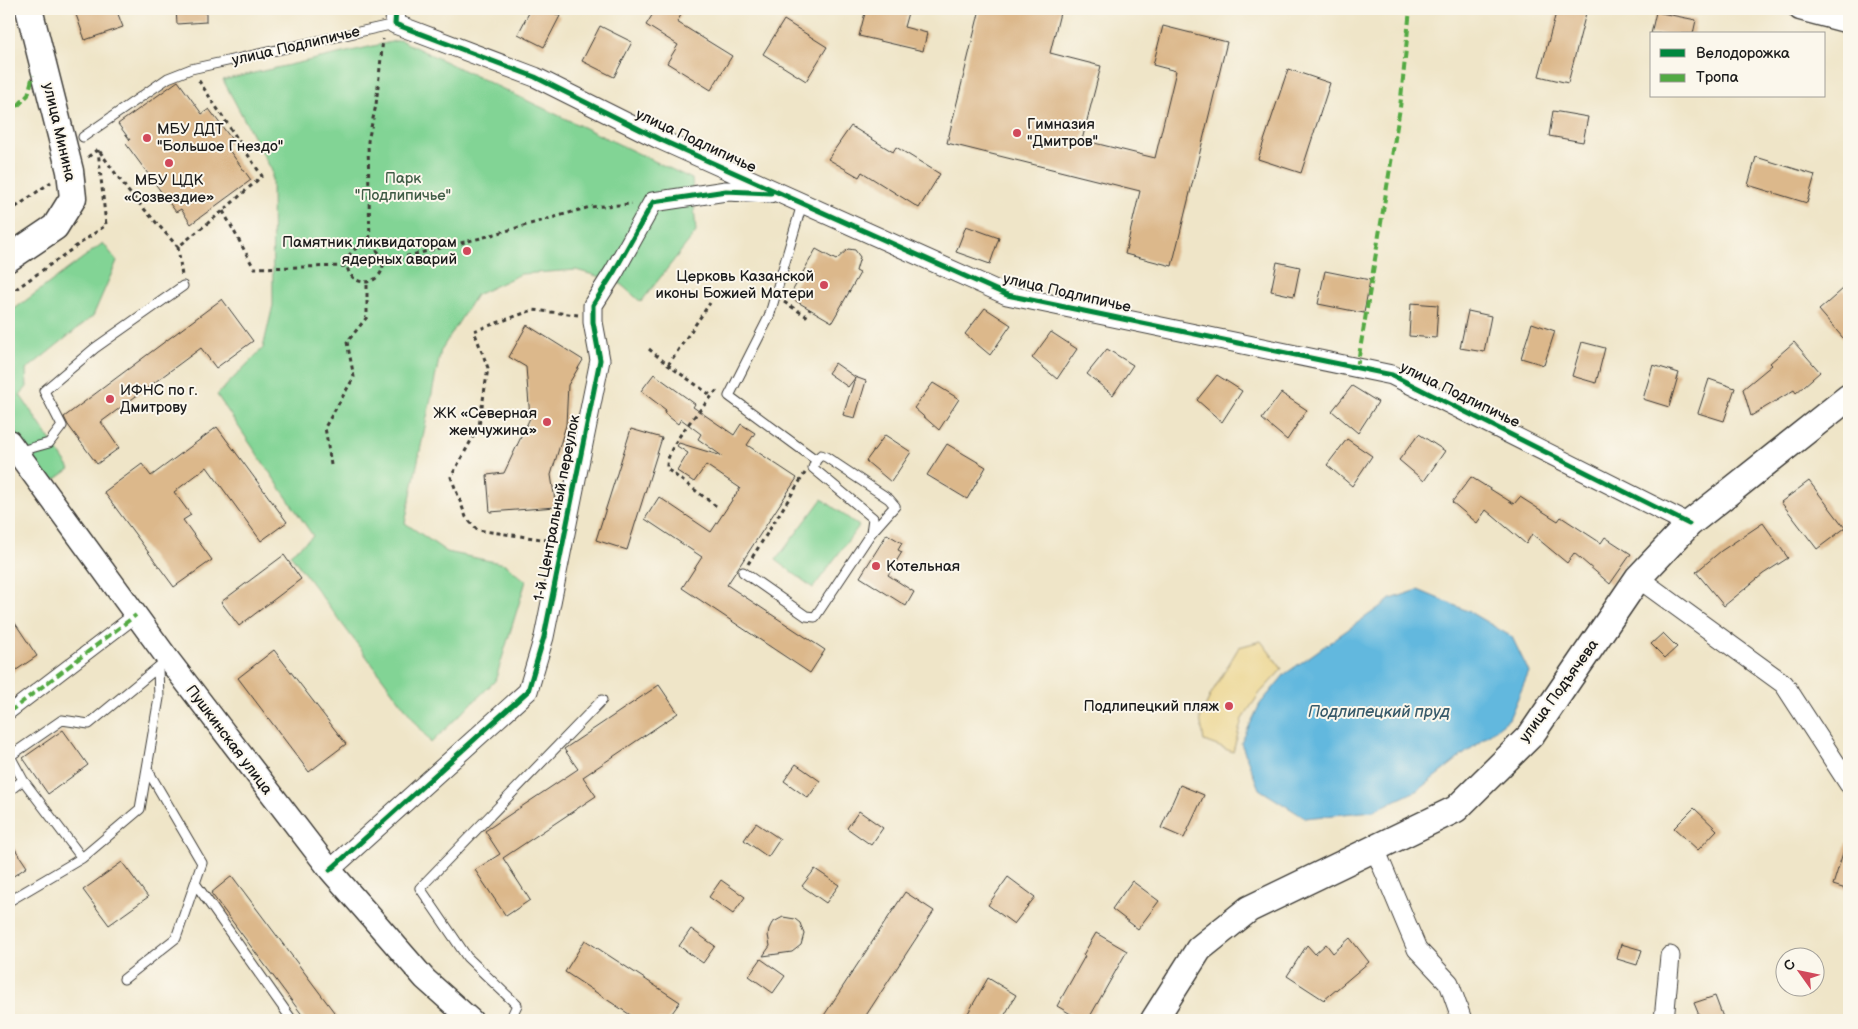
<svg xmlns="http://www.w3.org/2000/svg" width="1858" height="1029" viewBox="0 0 1858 1029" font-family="'Balsamiq Sans',sans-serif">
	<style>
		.green { fill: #82d495; stroke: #4f7858 }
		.sand { fill: #eeda9e; stroke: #857b5d }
		.water { fill: #62b8de; stroke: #3f6a7d }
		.building { fill: #dcb88b }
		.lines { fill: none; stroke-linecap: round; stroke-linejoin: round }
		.service-casing { stroke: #3c3a36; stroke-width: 11 }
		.pedestrian-casing { stroke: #3c3a36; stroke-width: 16 }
		.minor-casing { stroke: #3c3a36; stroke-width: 21 }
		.tertiary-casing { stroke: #3c3a36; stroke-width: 25 }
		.secondary-casing { stroke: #3c3a36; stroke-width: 29 }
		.path { stroke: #3c3a36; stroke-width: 3; stroke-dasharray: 4 4; stroke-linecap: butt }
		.service { stroke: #fff; stroke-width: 9 }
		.pedestrian { stroke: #fff; stroke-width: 14 }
		.minor { stroke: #fff; stroke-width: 19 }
		.tertiary { stroke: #fff; stroke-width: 22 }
		.secondary { stroke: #fff; stroke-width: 26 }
		.quiet { stroke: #52a943; stroke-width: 4; stroke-dasharray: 8 4; stroke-linecap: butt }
		.cycleway-casing { stroke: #fbf7ec; stroke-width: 8 }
		.cycleway { stroke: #00873e; stroke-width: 5 }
		.poi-dot { fill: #d1495b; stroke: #fbf7ec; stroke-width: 2 }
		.labels { text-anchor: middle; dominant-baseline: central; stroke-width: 4; stroke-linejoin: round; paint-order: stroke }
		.street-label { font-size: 15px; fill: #1c1c1c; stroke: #fbf7ec }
		.poi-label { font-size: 15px; fill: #1c1c1c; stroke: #fbf7ec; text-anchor: start }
		.park-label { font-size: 15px; fill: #405c46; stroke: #fbf7ec }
		.water-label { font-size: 16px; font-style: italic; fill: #385a6a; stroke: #fbf7ec }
	</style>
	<rect width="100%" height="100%" fill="#fbf7ec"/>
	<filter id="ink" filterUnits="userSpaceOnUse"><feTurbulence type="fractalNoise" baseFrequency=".02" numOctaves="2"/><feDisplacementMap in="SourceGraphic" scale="10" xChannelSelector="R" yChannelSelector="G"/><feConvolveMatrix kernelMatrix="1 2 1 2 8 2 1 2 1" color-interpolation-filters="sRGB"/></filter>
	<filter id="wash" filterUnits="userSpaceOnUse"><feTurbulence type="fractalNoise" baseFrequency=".0096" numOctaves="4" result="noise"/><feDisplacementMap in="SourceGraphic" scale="20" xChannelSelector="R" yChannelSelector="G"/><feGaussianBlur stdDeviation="1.12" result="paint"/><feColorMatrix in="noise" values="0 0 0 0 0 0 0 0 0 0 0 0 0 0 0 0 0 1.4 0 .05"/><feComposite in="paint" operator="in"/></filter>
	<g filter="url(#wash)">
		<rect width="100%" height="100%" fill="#efe5c8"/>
		<path class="green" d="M400,40L692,179L696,232L641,302L618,282L576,270L521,274L476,295L441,350L405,523L447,552L505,564L526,581L495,681L431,743L290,554L313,536L217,395L263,348L273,305L272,171L223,80Z
			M103,243L117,261L93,316L26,370L27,387L20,395L70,469L50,483L9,424V313Z
			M822,499L859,526L813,588L776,560Z"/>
		<path class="sand" d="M1261,641L1282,669L1260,693L1242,719L1233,752L1204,741L1200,718L1211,694L1239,647Z"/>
		<path class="water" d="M1418,590L1468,611L1512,637L1529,672L1509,719L1418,790L1373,811L1305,818L1259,789L1241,743L1260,704L1285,674L1391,599Z"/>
		<g id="blocks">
			<path class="building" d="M74,9H116L123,27L85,40Z
				M176,9H206V22L177,24Z
				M531,9H546L560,16L544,47L518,34Z
				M656,9H672L681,15L677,22L732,56L711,90L667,63L678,45L646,25Z
				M866,9H909L904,27L927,33L923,51L859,36Z
				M980,9H1061L1050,53L1101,66L1082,140L1155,158L1176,71L1153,65L1163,26L1227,42L1172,266L1125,254L1140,191L947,143Z
				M1557,9H1587L1568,83L1539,76Z
				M1656,12L1696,20L1693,34H1651Z
				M784,20L827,47L806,81L763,54Z
				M600,26L632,42L614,77L582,61Z
				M1288,69L1330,83L1301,173L1258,159Z
				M178,81L202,114L209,109L233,141L226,146L251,180L191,224L181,209L176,212L126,144L130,140L118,124Z
				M1553,111L1588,117L1583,142L1549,136Z
				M851,126L893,152L896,147L940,174L919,208L862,172L859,177L828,159Z
				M1756,157L1815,175L1807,203L1748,185Z
				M966,226L999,238L990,264L956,252Z
				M816,249L836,260L848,249L855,250L860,257L856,271L860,273L832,322L789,297Z
				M1277,262L1300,267L1294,296L1271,291Z
				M1325,271L1370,280L1364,313L1318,304Z
				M1843,289L1849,296V345L1819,310Z
				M222,299L253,341L216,368L201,348L101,422L119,448L97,464L68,425L64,417Z
				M1411,303L1438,305L1436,338L1409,336Z
				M985,308L1011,325L990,355L965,334Z
				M1468,311L1491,316L1484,352L1460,348Z
				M1532,323L1555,331L1544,365L1521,358Z
				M527,325L583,360L568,385L566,425L551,475L556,507L490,512L487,475L504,473L530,418L526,367L509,357Z
				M1051,332L1077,349L1057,379L1032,358Z
				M1582,342L1605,348L1596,383L1572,376Z
				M1794,342L1820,372L1796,393L1794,390L1751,416L1743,389L1772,365L1770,363Z
				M1107,349L1133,365L1113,395L1087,374Z
				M835,363L855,377L866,381L855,418L843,415L855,378L848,387L828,373Z
				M1653,365L1679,373L1669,407L1643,399Z
				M654,374L695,404L693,407L734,435L741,424L755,433L747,445L797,478L727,585L825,650L810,673L682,588L702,557L645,519L659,497L711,532L740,488L706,465L694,482L677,471L688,453L677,446L679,443L722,456L698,439L701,434L681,419L678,424L664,413L666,410L641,391Z
				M1217,375L1242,391L1222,422L1197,400Z
				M1709,379L1735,388L1724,421L1698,413Z
				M933,383L959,399L939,430L914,408Z
				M1352,386L1378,402L1358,433L1332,411Z
				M1281,393L1307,410L1287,440L1262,419Z
				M217,427L287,522L261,541L207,467L174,492L191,515L183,520L212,560L174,587L104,492L142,464L151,476Z
				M631,429L662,438L627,550L596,540Z
				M1419,434L1445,451L1424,481L1399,460Z
				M885,435L911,452L891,482L866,461Z
				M1347,439L1372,456L1352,486L1327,465Z
				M947,444L986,467L967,499L927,475Z
				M1471,477L1514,504L1520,497L1558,521L1561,517L1601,543L1605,537L1631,554L1610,584L1574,553L1567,563L1532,534L1526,544L1486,510L1477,523L1452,502Z
				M1809,481L1845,528L1817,549L1781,502Z
				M1763,523L1788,558L1763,574L1724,606L1696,572L1721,551Z
				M887,534L902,543L898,550L902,552L888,575L914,592L906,606L860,577Z
				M284,555L301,579L239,626L221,602Z
				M9,614L37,656L9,675Z
				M1663,633L1677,647L1665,658L1651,644Z
				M274,650L346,744L309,772L238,678Z
				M659,685L678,713L583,777L596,796L503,858L530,900L506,916L475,870L500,854L485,831L578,769L564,749Z
				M63,730L88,765L48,794L23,758Z
				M796,764L820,781L808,798L784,781Z
				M1180,785L1204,795L1184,838L1161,828Z
				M1694,808L1717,830L1698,850L1674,828Z
				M859,811L883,828L871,845L847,828Z
				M756,823L780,839L768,857L744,840Z
				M9,840L27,867L9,879Z
				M1846,843H1849V890L1833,885Z
				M122,862L148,897L109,925L83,890Z
				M815,869L839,885L826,903L802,886Z
				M232,876L340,1020H306L211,893Z
				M1008,877L1035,897L1014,924L988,905Z
				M721,880L745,897L733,914L709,897Z
				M1132,881L1159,901L1138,929L1112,909Z
				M905,892L934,911L863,1020H821Z
				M783,917L795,919L800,923L804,934L801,945L792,952L763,956L770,946L768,935L769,929L772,923Z
				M691,929L715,946L703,963L679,946Z
				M1096,933L1127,951L1088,1020H1081L1057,1006L1085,956L1083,955Z
				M1350,938L1369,962L1324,1000L1287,976L1307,945L1315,954L1326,944L1333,953Z
				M585,940L680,1002L667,1020H638L565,972Z
				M1621,944L1642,950L1637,965L1617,959Z
				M761,959L785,976L773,993L749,976Z
				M988,978L1016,995L1002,1020H964Z
				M1715,996L1724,1020H1701L1694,1003Z"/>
		</g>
	</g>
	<g filter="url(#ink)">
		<use href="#blocks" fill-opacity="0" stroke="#3c3a36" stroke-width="1"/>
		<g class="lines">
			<g class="service-casing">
				<path id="service" d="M83,137L168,78L191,69L395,24
					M802,204L769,317L729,396L816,460L813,468L873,518L871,533
					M17,452L49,443L62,426L44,391L95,348L183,286
					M743,572L806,616L815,617L871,533L895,506L889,499L826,457L821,455L816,460
					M158,667L159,698L140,809L82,858L23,780L10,756L62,720L89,724L168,659
					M9,791L23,780
					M195,883L292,1020
					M9,901L82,858
					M124,979L176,938L202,863L147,769
					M510,1020L517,1005L467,957L420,888L602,700"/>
			</g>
			<g class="pedestrian-casing">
				<path id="pedestrian" d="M9,712L136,615"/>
			</g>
			<g class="minor-casing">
				<path id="minor" d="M396,9L395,24L535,77L659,139L1007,295L1392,375L1689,524
					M1638,578L1784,684L1849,784
					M1375,849L1417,949L1449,983L1462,1020
					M330,870L528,691L544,637L600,360L593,322V305L614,272L653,202L726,191L770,193
					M1664,1020L1670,956"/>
			</g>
			<g class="tertiary-casing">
				<path id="tertiary" d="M1800,9L1849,22
					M9,441L168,659L330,870L425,979L471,1020"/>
			</g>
			<g class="secondary-casing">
				<path id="secondary" d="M9,258L55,227L73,198L70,171L29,9
					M1154,1020L1199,949L1249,909L1456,809L1531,735L1638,578L1689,524L1849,397"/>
			</g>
			<path class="path" d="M88,157L98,149L128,191L178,247L223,211L262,176L197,78
				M223,211L254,268L347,266
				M9,212L51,182
				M347 264a18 18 0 1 1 36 0a18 18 0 1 1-36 0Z
				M178,247L182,276
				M370,247L368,141L376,105L383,39
				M383,262L481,238L590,207L632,204
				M9,294L106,225L98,150
				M784,302L806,316L810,309
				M649,349L668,365L712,396
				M668,365L710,303
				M331,465L325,427L354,377L347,342L367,317V282
				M716,506L667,469C665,445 702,409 717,390
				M548,540L477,530L466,517L451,477L479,426L488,368L474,331L533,310L578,315
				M748,564L805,473"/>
			<use href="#service" class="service"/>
			<use href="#pedestrian" class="pedestrian"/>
			<use href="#minor" class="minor"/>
			<use href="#tertiary" class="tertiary"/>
			<use href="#secondary" class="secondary"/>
			<path class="quiet" d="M9,115L28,95L33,75
				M1357,368L1400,108L1410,9
				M9,712L136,615"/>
			<g class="cycleway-casing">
				<path id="cycleway" d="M396,9L395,24L535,77L659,139L1007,295L1392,375L1689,524
					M330,870L528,691L544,637L600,360L593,322V305L614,272L653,202L726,191L771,193"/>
			</g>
			<use href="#cycleway" class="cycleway"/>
		</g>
	</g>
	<g class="poi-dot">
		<circle cx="1017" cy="133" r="5"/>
		<circle cx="147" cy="138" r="5"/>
		<circle cx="169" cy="163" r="5"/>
		<circle cx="467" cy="251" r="5"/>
		<circle cx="824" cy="285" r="5"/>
		<circle cx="110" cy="399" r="5"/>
		<circle cx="547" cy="422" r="5"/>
		<circle cx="876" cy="566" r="5"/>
		<circle cx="1229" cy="706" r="5"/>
	</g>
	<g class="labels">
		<g class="street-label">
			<text transform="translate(296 46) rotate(-13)">улица Подлипичье</text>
			<text transform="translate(59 132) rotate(77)">улица Минина</text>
			<text transform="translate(696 141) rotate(25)">улица Подлипичье</text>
			<text transform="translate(1067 293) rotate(13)">улица Подлипичье</text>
			<text transform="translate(1460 395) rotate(26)">улица Подлипичье</text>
			<text transform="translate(557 508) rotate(-79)">1-й Центральный переулок</text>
			<text transform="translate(1559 691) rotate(-54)">улица Подъячева</text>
			<text transform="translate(229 740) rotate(53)">Пушкинская улица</text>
		</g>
		<g class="poi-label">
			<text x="1027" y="124">Гимназия<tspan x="1027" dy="17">"Дмитров"</tspan></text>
			<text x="157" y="129">МБУ ДДТ<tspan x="157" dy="17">"Большое Гнездо"</tspan></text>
			<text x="169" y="180" text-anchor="middle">МБУ ЦДК<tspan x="169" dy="17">«Созвездие»</tspan></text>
			<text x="457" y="242" text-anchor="end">Памятник ликвидаторам<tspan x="457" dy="17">ядерных аварий</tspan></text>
			<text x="814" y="276" text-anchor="end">Церковь Казанской<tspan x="814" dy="17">иконы Божией Матери</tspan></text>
			<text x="120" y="390">ИФНС по г.<tspan x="120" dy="17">Дмитрову</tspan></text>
			<text x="537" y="413" text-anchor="end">ЖК «Северная<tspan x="537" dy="17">жемчужина»</tspan></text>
			<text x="886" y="566">Котельная</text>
			<text x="1219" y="706" text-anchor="end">Подлипецкий пляж</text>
		</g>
		<g class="park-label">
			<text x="403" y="178">Парк<tspan x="403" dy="17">"Подлипичье"</tspan></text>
		</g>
		<g class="water-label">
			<text x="1379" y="712">Подлипецкий пруд</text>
		</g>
	</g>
	<rect width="1858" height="1029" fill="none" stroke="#fbf7ec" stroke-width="30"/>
	<rect x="1650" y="32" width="175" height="65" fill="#fbf7ec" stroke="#a29f99"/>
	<rect x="1660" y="49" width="25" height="8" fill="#00873e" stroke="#a29f99"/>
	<text x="1696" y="58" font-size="15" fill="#1c1c1c">Велодорожка</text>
	<rect x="1660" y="74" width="25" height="8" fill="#52a943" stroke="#a29f99"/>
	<text x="1696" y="82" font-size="15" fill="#1c1c1c">Тропа</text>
	<g transform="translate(1800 972) rotate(303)"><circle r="24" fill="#fbf7ec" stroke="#a29f99"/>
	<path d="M0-4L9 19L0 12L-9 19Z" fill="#d1495b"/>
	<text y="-8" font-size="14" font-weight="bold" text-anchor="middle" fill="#1c1c1c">С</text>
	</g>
</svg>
